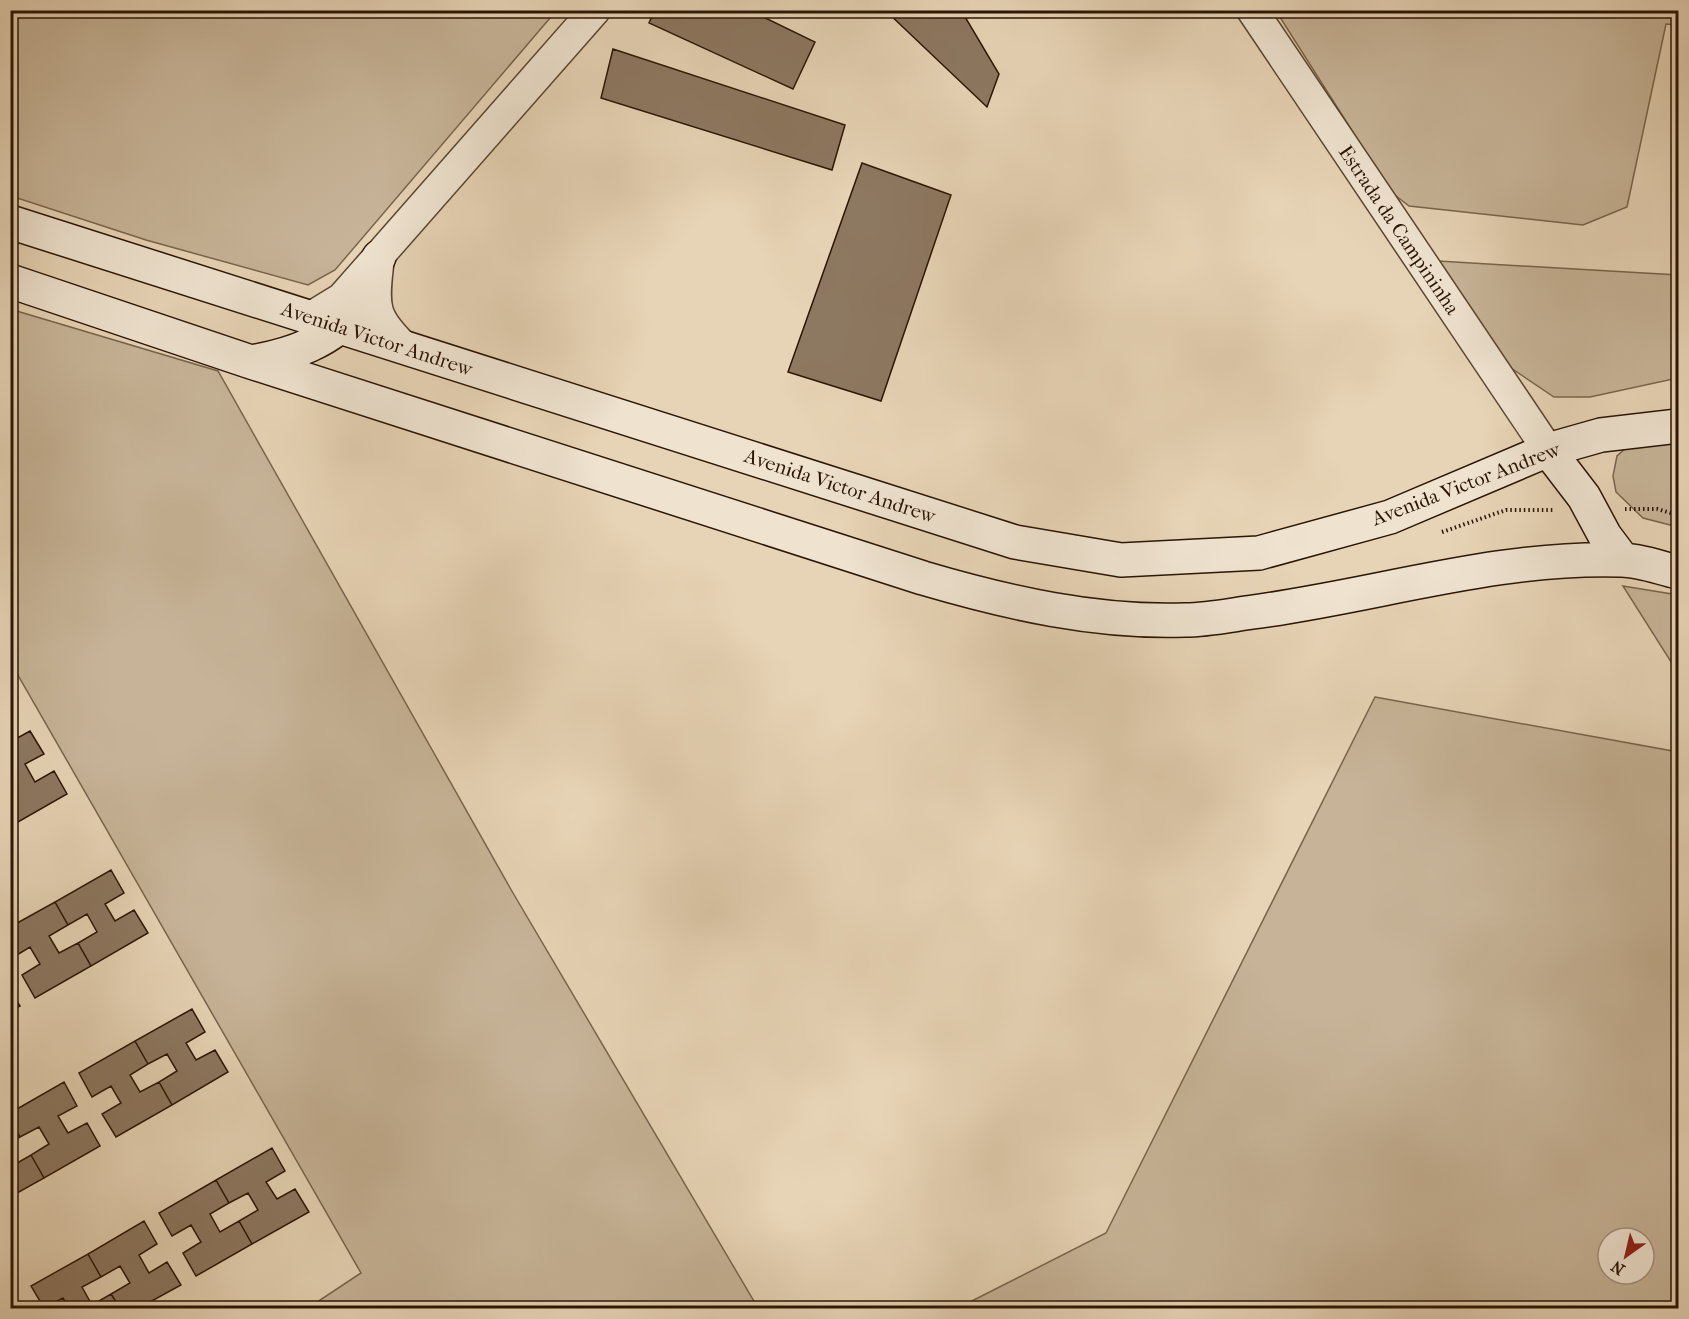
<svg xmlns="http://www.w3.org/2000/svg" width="1689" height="1319" viewBox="0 0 1689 1319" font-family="'IM FELL French Canon',serif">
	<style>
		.green { fill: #c7b498; stroke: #79644e; stroke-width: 1.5; fill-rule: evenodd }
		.building { fill: #8d7861; stroke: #2b1505; stroke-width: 1.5 }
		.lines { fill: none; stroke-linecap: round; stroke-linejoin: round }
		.minor-casing { stroke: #5a4531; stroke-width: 33 }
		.secondary-casing { stroke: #2b1505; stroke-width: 36 }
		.path { stroke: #2b1505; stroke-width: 4; stroke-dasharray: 1.5 3; stroke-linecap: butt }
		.minor { stroke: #efe3d0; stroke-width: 30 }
		.secondary { stroke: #efe3d0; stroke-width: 33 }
		.labels { text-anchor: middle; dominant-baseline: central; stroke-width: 4.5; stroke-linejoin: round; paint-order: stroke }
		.street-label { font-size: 20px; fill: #2b1505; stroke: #efe3d0 }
	</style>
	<rect width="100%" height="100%" fill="#e7d4b6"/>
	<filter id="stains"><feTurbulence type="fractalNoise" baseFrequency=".00333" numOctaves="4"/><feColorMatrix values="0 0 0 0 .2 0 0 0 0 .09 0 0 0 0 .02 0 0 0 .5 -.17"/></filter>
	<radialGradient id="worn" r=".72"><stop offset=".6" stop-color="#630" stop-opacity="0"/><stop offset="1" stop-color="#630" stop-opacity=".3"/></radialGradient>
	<path class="green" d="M1678,10V25L1666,24L1627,207L1583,225L1409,206L1391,192L1276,11Z
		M10,11L11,10L556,11L335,270L308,285L146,240L11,196Z
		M1438,261L1678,275V378L1590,397H1554L1508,366Z
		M10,309L218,371L513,893L758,1308H308L361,1273L11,663Z
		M1678,432V527L1643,518L1616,492L1613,476L1617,456L1637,438Z
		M1623,586L1678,595V673Z
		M1375,697L1678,752V1308H958L1106,1233ZM1608,1238H1644V1274H1608Z"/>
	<path class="building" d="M655,10H749L815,42L793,89L649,23Z
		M885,10H961L999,74L987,107Z
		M613,49L845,125L832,170L601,98Z
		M862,163L951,195L881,401L788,372Z
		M30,731L44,754L25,764L35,782L54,771L67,794L11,826L10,796L16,792L10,782V742Z
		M111,870L124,893L105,904L115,921L134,910L148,933L91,966L78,943L97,932L87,914L68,925L55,902Z
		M55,902L68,925L49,936L59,953L78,943L91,966L35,998L22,975L40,964L30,947L12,958L10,927Z
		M10,990L20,1006L10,1012Z
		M192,1009L205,1032L186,1043L196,1060L215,1050L228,1072L172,1105L159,1082L177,1071L167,1054L148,1064L135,1041Z
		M135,1041L148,1064L130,1075L140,1092L159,1082L172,1105L116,1137L102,1114L121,1103L111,1086L92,1097L79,1073Z
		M64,1082L77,1106L58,1116L68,1133L87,1123L100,1146L44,1178L31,1155L49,1144L39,1127L20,1137L10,1120V1113Z
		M10,1120L20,1137L10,1143Z
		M272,1148L285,1171L266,1182L277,1199L295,1189L309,1212L252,1244L239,1221L258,1210L248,1193L229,1203L216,1180Z
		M31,1155L44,1178L10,1197V1164L12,1166Z
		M216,1180L229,1203L210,1214L220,1232L239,1221L252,1244L196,1276L183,1253L201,1242L191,1225L172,1236L159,1213Z
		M144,1221L157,1244L139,1255L149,1273L167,1262L181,1285L139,1308H120L111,1294L130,1283L120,1266L101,1277L88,1254Z
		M88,1254L101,1277L82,1287L92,1305L111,1294L120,1308H69L63,1298L44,1308L31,1286Z"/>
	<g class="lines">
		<g class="minor-casing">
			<path id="minor" d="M1252,10L1548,450
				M378,266C373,308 374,318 405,348
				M311,317L342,298L595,10"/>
		</g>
		<g class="secondary-casing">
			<path id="secondary" d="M10,222L1015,542L1121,560L1259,553L1390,517L1548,450L1601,435L1678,426
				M10,281L251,362L923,578C1008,603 1096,623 1185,620C1208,620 1231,615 1253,612C1375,596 1496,556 1621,560C1640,560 1660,568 1678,572
				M251,362C288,356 335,341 356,308C365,292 371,273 379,257
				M1548,450L1584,497L1605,536L1623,560"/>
		</g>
		<path class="path" d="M1625,509H1657L1678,515
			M1442,532L1506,510H1554"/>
		<use href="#minor" class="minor"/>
		<use href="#secondary" class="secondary"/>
	</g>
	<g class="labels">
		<g class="street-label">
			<text transform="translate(1399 230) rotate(56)">Estrada da Campininha</text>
			<text transform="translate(377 339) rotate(18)">Avenida Victor Andrew</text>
			<text transform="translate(1466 484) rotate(-21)">Avenida Victor Andrew</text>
			<text transform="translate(840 486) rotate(18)">Avenida Victor Andrew</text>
		</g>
	</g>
	<rect width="1689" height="1319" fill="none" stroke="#e7d4b6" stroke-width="36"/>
	<rect x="12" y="12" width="1665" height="1295" fill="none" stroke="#2b1505" stroke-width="3"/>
	<rect x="18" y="18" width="1653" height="1283" fill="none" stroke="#2b1505" stroke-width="1.5"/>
	<g transform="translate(1626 1256) rotate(214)"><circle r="28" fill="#efe3d0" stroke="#a1917f" stroke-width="1.5"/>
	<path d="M0-4.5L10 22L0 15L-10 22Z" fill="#8f2418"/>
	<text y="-9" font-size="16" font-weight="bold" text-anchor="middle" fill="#2b1505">N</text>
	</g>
	<rect width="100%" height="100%" filter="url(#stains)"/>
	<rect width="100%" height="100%" fill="url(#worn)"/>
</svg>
